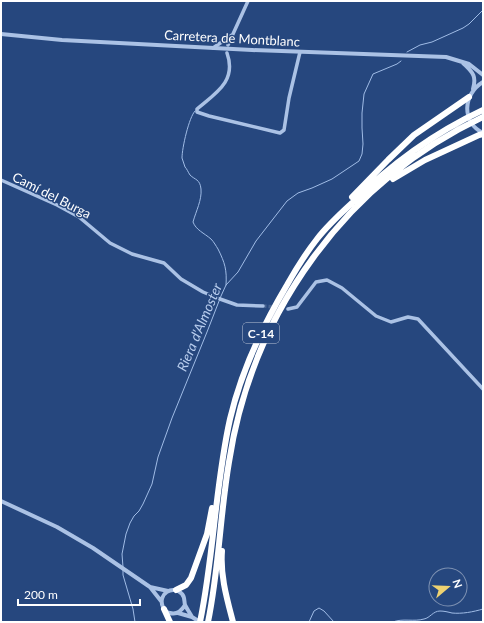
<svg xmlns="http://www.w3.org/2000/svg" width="484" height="623" viewBox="0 0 484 623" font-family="Lato,sans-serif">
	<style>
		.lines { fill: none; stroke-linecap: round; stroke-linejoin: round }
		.stream { stroke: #a0bce6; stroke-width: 1 }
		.minor-tunnel { stroke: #476391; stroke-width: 3.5; stroke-dasharray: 3.5 2; stroke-linecap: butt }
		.minor { stroke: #abc2e5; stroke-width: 3.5 }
		.tertiary { stroke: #abc2e5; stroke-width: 4 }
		.motorway { stroke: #fff; stroke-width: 6 }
		.labels { text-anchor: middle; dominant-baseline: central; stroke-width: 3; stroke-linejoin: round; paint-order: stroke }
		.shield { fill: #26477e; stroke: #bec8d8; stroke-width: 1 }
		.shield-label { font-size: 12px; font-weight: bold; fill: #fff }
		.street-label { font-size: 13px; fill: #fff; stroke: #26477e }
		.water-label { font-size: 14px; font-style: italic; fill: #b7cced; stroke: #26477e }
	</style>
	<rect width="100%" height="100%" fill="#26477e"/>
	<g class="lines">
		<path class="stream" d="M407,52L420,45L432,42L463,28L469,24L483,10
			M195,111C189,117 182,148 182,158C183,161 184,164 185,167C187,169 188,172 190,175C195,180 200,179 201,189C202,200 196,211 193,222C196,230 204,233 211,239C214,242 216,246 218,249C225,263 227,270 226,285
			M123,567L122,554L126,534L130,523L134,516L139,511L143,504L152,484L158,457L172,418L207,332L221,296L226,285L238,272L256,241L287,201L298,193L312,188L332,179L359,161L362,154L363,144L362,128V113L364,94L373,74L397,64L401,61
			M123,570V575L133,609L135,622
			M309,622L314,611L319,608L324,611L334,622
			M393,622C402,618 414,622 424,619C430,618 433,611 440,611C444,611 448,612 452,613C462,614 473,612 483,609"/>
		<path class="minor-tunnel" d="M263,306L274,307"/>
		<path class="minor" d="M228,45L248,1
			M213,48L232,35
			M227,53C237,81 216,93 197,109V112L209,116L280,133L284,130L289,98L300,52
			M1,180L57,205L79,217L110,243L132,254L164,263L181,279L203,292L220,299L237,305L263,306
			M288,309L297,307L316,282L327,280L342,288L376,316L391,322L408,317L418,319L483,389"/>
		<path class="tertiary" d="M1,34L62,40L252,50L446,57L469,64L483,75
			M463,63C472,72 477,75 473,89
			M483,82C463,94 461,122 483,133
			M1,501L57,527L93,548L150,587L161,601
			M150,587L168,591
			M185,605C182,610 177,615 170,613C167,613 164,610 163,607C157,594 173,584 182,594C185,597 184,601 185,605C187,609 190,613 192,617
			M178,613L192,617L200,622"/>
		<path class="motorway" d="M393,179L425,160L479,135L483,134
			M352,197L388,160L414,135L469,97
			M222,551C220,575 227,599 233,622
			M176,590L186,585L191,578L207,534L212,508
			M164,609L170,622
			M200,622C214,555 215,486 230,419C241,372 262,327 287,285C296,269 306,253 317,239C327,226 340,214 352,203C390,165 434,133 483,110
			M208,622C219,569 220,515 229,462C252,312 346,182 483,117"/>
	</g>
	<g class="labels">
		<rect class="shield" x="243" y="323" width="36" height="20" rx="3"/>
		<g class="shield-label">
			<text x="261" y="333">C-14</text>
		</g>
		<g class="street-label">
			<text transform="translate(232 38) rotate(3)">Carretera de Montblanc</text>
			<text transform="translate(52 195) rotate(27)">Camí del Burga</text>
		</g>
		<g class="water-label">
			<text transform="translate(199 327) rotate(-67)">Riera d'Almoster</text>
		</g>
	</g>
	<rect width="484" height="623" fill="none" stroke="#ffffff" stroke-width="4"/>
	<g transform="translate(448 587) rotate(71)"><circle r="19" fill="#26477e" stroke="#7d91b2"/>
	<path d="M0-3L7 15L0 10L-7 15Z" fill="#eed271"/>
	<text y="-6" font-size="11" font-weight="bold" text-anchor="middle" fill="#ffffff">N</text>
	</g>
	<path d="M18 599v6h122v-6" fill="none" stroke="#ffffff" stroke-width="2"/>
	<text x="24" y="599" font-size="12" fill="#ffffff" stroke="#26477e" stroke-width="3" paint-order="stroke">200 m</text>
</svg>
